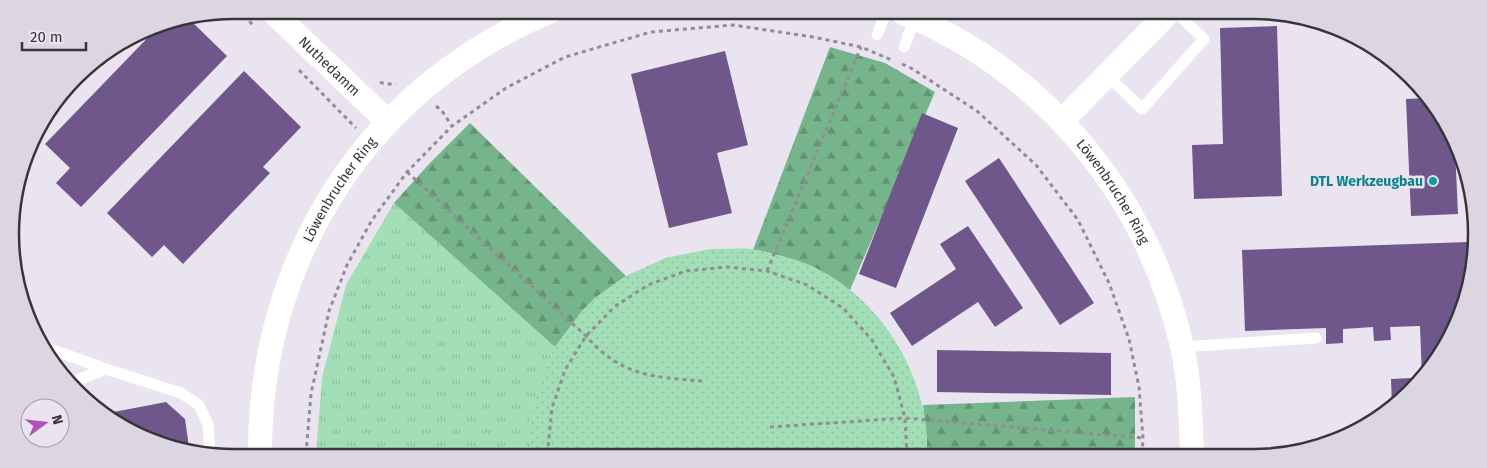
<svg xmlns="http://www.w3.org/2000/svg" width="1487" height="468" viewBox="0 0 1487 468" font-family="'Fira Sans',sans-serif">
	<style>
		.grass { fill: url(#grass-tufts) }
		.forest { fill: url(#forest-firs) }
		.park { fill: url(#park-dots) }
		.building { fill: #6f568b }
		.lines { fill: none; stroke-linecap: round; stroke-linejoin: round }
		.path { stroke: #908d95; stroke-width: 3; stroke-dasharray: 4 4; stroke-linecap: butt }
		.service { stroke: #fff; stroke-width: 11 }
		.minor { stroke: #fff; stroke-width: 24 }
		.culture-dot { fill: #0f9aa8; stroke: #e9e4f0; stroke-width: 2 }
		.labels { text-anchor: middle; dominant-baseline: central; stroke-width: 5; stroke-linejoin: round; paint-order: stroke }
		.street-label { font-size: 14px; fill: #37353a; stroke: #e9e4f0 }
		.culture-label { font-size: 14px; font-weight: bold; fill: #0d838f; stroke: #e9e4f0; text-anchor: end }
		.rim { fill: none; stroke: #37353a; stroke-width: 2.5 }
	</style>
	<defs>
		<pattern id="grass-tufts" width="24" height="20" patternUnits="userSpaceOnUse" patternTransform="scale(1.25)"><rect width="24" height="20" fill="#a2dfb6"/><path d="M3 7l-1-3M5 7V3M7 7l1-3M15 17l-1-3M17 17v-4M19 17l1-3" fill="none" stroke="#8cc09d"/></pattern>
		<pattern id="forest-firs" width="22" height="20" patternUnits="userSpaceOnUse" patternTransform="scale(1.25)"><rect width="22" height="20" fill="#76b48b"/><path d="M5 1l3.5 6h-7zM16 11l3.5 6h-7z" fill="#629373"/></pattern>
		<pattern id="park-dots" width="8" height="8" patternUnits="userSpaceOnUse" patternTransform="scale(1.25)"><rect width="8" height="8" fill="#a2dfb6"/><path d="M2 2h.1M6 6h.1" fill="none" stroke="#8cc09d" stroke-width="1.8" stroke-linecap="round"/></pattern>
	</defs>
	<rect width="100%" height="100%" fill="#e9e4f0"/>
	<path class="grass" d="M394,203L555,347L541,378L529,426V454H316L322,378L346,285Z"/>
	<path class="forest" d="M830,47L885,63L935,92L850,290L827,275L797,261L753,250Z
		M470,123L626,276L595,298L582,311L555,347L394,203L429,164Z
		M1135,397V456L927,455V440L923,405Z"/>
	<path class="park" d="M710,249C724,249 738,248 752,249C766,251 782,256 796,260C875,286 931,374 927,455L529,454V426L541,378L555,347L582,311L595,298L626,276L665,258Z"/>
	<path class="building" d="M189,19L227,56L81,207L56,183L70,168L45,144L160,25Z
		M1277,26L1282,196L1194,199L1192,145L1223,144L1220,28Z
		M725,51L748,145L717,153L732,213L669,228L631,74Z
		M244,71L301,127L263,167L270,173L183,264L164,245L152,257L107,213Z
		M1428,98L1439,110L1455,148L1458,214L1411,216L1406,99Z
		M922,113L958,128L896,288L859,274Z
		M999,158L1094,303L1060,325L965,181Z
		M968,226L1023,308L995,327L978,302L912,346L890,313L956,269L940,244Z
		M1468,242L1469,287L1447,346L1422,378L1420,326L1390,327L1391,340L1374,341L1373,327L1343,329V343L1326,344V328L1245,331L1242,250Z
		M937,350L1111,353V395L937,392Z
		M1412,378V391L1392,406L1391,379Z
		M166,402L185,419L190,454L109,420L103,414Z"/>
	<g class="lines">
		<path class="path" d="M238,10L253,25
			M902,64L911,68L977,111L1036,165L1078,220L1109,283L1129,339L1139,387L1143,438L1142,456
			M299,70L356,128
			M380,82L382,83L396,85
			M436,106L442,111L452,126
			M407,172L586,336C621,376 652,377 702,381
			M767,271L861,47
			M770,427L905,418L1143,438
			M306,454L311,394L329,311L347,265L372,220L407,172L452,126L506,88L565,57L651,32L733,25L813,37L861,47L894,61
			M549,454L548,448L552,408L565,370L586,336L614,307L648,285L686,271L727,267L767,271L807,285L843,308L872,340L894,377L905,418L907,455"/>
		<path class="service" d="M877,35L886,13
			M904,47L915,18
			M1107,75L1142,109L1204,39L1178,14
			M42,346L106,369
			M1182,347L1316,338
			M73,384L80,379L106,369L181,393L199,405L208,425L210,454"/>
		<g class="minor">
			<path id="s1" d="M271,10L388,122"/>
			<path id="s2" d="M903,13C1046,72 1147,196 1182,346C1190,382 1191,419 1192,456"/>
			<path d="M1062,121L1167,14"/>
			<path id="s3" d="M260,454C259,258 369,86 551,11"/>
		</g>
	</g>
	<circle class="culture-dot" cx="1433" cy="181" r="5"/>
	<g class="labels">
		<g class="street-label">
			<text stroke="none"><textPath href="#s1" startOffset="81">Nuthedamm</textPath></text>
			<text stroke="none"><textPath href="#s3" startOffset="281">Löwenbrucher Ring</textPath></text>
			<text stroke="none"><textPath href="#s2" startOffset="281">Löwenbrucher Ring</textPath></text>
		</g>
		<g class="culture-label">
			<text x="1423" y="181">DTL Werkzeugbau</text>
		</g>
	</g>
	<path d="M0 0H1487V468H0ZM234 19H1253A215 215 0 0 1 1468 234V234A215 215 0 0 1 1253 449H234A215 215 0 0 1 19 234V234A215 215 0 0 1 234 19Z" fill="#dbd6e1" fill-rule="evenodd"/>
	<path class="rim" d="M234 19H1253A215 215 0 0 1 1468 234V234A215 215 0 0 1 1253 449H234A215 215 0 0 1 19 234V234A215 215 0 0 1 234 19Z"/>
	<g transform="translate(45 423) rotate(75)"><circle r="24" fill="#e9e4f0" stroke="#a29ea7"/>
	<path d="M0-4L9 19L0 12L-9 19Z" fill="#ae52bd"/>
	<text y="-8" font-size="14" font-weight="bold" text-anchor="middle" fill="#37353a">N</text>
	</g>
	<path d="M22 42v8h64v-8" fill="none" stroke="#37353a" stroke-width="2.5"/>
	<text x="30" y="42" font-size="15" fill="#37353a" stroke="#e9e4f0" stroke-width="4" paint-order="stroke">20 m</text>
</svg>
